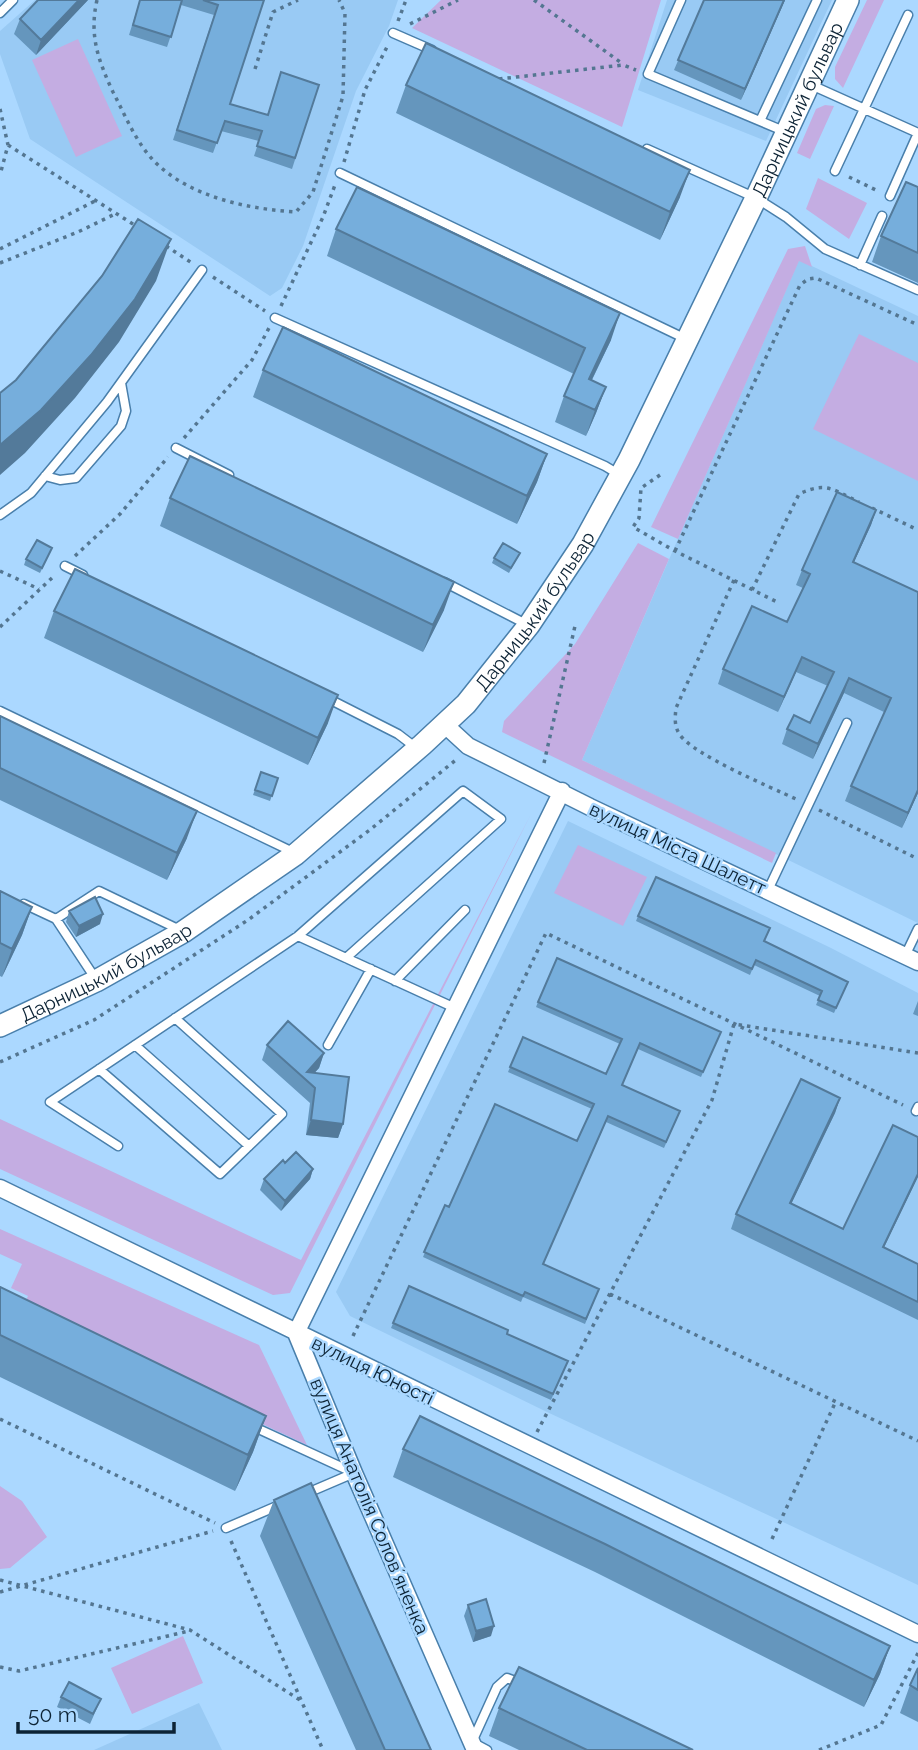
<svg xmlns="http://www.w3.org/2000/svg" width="918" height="1750" viewBox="0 0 918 1750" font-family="Raleway,sans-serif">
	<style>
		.built { fill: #99caf4 }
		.green { fill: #c4ade2 }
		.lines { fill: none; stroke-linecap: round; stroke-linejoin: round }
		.service-casing { stroke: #497fab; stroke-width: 11 }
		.minor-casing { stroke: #497fab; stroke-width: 19 }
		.tertiary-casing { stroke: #497fab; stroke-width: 24 }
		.path { stroke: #547691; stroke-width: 3.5; stroke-dasharray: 3.5 5; stroke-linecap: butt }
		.service { stroke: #fff; stroke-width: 8 }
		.minor { stroke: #fff; stroke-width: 16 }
		.tertiary { stroke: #fff; stroke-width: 21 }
		.wall { fill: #6596bd }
		.shaded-wall { fill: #537a9a }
		.building { fill: #76aedc; stroke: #537a9a; stroke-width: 2 }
		.labels { text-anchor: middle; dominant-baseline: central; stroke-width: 5; stroke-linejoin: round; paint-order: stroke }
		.street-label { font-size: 19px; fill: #0c2335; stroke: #abd8ff }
	</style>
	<rect width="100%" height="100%" fill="#abd8ff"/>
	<path class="built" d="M35,0H398L389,26L356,91L303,246L282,288L270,296L30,139L0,54V31Z
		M667,0H832L766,141L638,90Z
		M799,260L918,316V923L582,760Z
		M568,821L831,948L918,993V1585L547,1412L350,1316L336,1292Z
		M199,1703L222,1750H94Z"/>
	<path class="green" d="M441,0H661L622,127L412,28Z
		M867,0H884L843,88L835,79V67Z
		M78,39L122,136L76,157L32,60Z
		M825,105L834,106L810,159L797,153L816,109Z
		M818,178L867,203L849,239L806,209Z
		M805,246L812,267L799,261L678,539L651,527L788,249Z
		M859,334L918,363V481L813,429Z
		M638,543L669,559L582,760L776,853L772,863L502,732L504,721L575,644Z
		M531,814L290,1293L273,1295L0,1169V1119L301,1260Z
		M578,845L647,877L623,926L554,893Z
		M0,1229L259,1345L307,1445L21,1311L28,1296L11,1288L22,1264L0,1254Z
		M0,1486L22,1501L47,1537L10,1568L0,1569Z
		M183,1636L203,1683L132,1714L111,1668Z"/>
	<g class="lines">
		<g class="service-casing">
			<path id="service" d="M681,0L648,74L786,132
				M0,13L13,0
				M393,33L432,50
				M809,84L918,133
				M760,121L817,0
				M647,149L756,198L786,217L825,249L918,290
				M835,171L908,15
				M340,173L686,339
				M890,196L918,133
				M860,265L882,216
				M275,318L605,466L620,475
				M176,448L229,475
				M45,476L60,480L76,478L121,426L126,411L121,383
				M0,515L31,493L107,402L202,270
				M65,566L83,575
				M444,582L526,624
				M329,699L398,734L415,747
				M0,711L293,852
				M768,890L847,723
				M24,904L56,919L95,978
				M56,919L99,891L180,930
				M905,956L918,929
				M346,958L501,819L463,791L298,936C350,960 403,984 455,1008
				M395,981L465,910
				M135,1045L249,1146
				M328,1045L371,969
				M99,1069L220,1174L282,1114L175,1018
				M916,1111L918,1107
				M118,1146L50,1102L298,936
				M252,1426L352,1472
				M305,1494L354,1473
				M226,1528L277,1506
				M487,1750L472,1742L497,1687L507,1678L523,1684"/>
		</g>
		<g class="minor-casing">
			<path id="minor" d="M444,724L468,746L590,807L918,962
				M0,1188L918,1634
				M296,1333L562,791
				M296,1333L354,1473L475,1750"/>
		</g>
		<g class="tertiary-casing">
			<g id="tertiary">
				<path id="s1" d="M0,1026L96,981L183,932L296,854L422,745L466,704L529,625L583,544L629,460L756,198L848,0"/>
			</g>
		</g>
		<path class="path" d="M97,0C89,35 98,60 113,92C126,117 137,145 157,164C193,198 249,209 296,212L313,192L343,96L345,13L339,0
			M534,0L623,64
			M398,21L406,0
			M410,24L458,0
			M255,69L273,12L298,0
			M499,79L623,65L636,70
			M0,109L8,145L0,175
			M8,145L136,226
			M344,162L365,90L388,45
			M849,177L876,190
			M166,246L192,263
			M0,249L97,200
			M0,263L78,232L117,213
			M213,277L265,311
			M281,306L323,217L335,185
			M184,438L252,360L269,328
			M660,475L641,488L639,518L633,527L675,551L779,603
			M872,508L918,530
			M675,551L800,285L808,279L816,278L918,325
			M75,556L120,514L168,457
			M0,571L39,589
			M734,580L676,708C675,718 674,726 680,735C694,755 770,787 796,799
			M752,590L799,494C827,481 833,490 859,502
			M0,627L54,576
			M544,763L575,626
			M819,810L918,859
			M0,1062L94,1020L248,920L371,829L457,759
			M610,1294L918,1441
			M353,1336L546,933L903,1105
			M0,1419L215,1523
			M537,1432L712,1100L734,1024L918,1053
			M772,1539L836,1401
			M231,1541L323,1750
			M0,1580L190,1630L300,1700
			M0,1592L213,1531
			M0,1667L19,1671L189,1631
			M819,1750L881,1725L918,1653"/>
		<use href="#service" class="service"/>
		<use href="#minor" class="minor"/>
		<use href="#tertiary" class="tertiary"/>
	</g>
	<path class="wall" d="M38,0H88L36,55L14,34L20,19Z
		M140,0H264L230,104L267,115L319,85L292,169L254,156L259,141L221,131L213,153L173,140L214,15L181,5L167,47L129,35Z
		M704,0H785L741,100L674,70Z
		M406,85L680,197L660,240L396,113Z
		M918,187V283L872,262L881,236Z
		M336,229L611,340L592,380L606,387L596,413L586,436L555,422L564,396L574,374L327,256Z
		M263,370L547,454L537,482L517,524L253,397Z
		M170,498L444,610L423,652L160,526Z
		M876,510L871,525L854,562L918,793L902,828L845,801L851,786L884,712L844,693L813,759L782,744L787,729L810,723L828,686L796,672L778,712L718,684L723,669L787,622L803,588L796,585L802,570Z
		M52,548L40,573L24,565L26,559Z
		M520,553L509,573L492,563L494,558Z
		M54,611L328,723L308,765L44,638Z
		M0,716L187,838L167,880L0,800Z
		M261,772L278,778L270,801L253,795Z
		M0,891L32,907L22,935L2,977L0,976Z
		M69,911L100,924L76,937L66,922Z
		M638,916L765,942L848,982L834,1013L816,1005L820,996L754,965L750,975L636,921Z
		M918,1001V1016L913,1014Z
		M538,1002L721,1032L701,1077L638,1049L622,1085L680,1111L664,1148L606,1122L543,1264L599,1289L585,1324L523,1297L521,1302L423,1257L445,1205L449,1207L577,1141L592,1109L508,1072L523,1037L606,1074L620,1044L536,1007Z
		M267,1045L324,1053L319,1068L314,1073L343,1124L338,1138L306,1135L310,1103L262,1060Z
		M840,1098L835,1113L791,1204L918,1264V1320L731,1229L736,1214Z
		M285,1163L313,1169L310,1179L281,1211L260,1190L264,1179Z
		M409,1286L507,1334L568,1361L551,1400L391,1328Z
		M0,1287L266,1416L253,1452L235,1491L0,1377Z
		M403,1449L890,1646L880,1674L864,1707L595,1572L393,1477Z
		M274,1500L431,1750H356L260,1536Z
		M468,1605L491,1636L473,1642L464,1616Z
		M918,1668V1722L900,1713L910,1685Z
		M61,1697L101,1699L90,1724L57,1707Z
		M499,1708L693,1750H519L489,1736Z"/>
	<path class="shaded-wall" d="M79,0H88L36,55L41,40Z
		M784,0H785L741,100L745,89Z
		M690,170L680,197L660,240L670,212Z
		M171,239L156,281L119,342L75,398L25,453L0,475V445Z
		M620,313L611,340L579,406L589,379Z
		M606,387L596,413L586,436L595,410Z
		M547,454L537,482L517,524L527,496Z
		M876,510L871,525L847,577L853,562Z
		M454,582L444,610L423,652L433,625Z
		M802,657L796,672L778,712L784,697Z
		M849,678L844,693L813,759L818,744Z
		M338,695L328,723L308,765L318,738Z
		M918,790V793L902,828L908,813Z
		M197,811L187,838L167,880L177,853Z
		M32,907L22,935L2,977L12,949Z
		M103,914L100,924L76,937L79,926Z
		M324,1053L319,1068L307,1081V1072Z
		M840,1098L835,1113L784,1219L790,1203Z
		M311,1120L343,1124L338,1138L306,1135Z
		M313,1169L310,1179L281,1211L285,1201Z
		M918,1174V1177L877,1262L883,1247Z
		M266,1416L253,1452L235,1491L248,1455Z
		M494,1626L491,1636L473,1642L476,1631Z
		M890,1646L880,1674L864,1707L874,1680Z"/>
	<path class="building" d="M38,0H79L41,40L20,19Z
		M140,0H182L171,37L133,25Z
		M203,0H264L230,104L268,115L281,72L319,85L295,158L257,146L262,131L225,121L217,143L177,130L218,5Z
		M704,0H784L745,89L678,60Z
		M426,43L690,170L670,212L406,85Z
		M906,182L918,187V253L881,236Z
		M357,187L620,313L589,379L606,387L595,410L564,396L585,348L336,229Z
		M138,219L171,239L135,299L91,355L41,410L0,445V393L16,380L102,276Z
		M283,327L547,454L527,496L263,370Z
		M190,456L454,582L433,625L170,498Z
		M837,492L876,510L853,562L918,592V790L908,813L851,786L891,698L849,678L818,744L787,729L794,715L810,723L834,672L802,657L784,697L723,669L752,606L787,622L810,574L802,570Z
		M37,540L52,548L42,568L26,559Z
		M503,543L520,553L511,568L494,558Z
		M75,569L338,695L318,738L54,611Z
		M0,716L197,811L177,853L0,768Z
		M261,772L278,778L272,796L255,790Z
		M656,877L770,928L764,941L848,982L836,1008L818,1000L822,991L756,960L752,969L638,916Z
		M0,891L32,907L12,949L0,943Z
		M95,897L103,914L79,926L69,911Z
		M557,958L721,1032L703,1072L640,1043L622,1085L680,1111L666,1142L608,1116L543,1264L599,1289L586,1319L525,1292L523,1296L424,1252L445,1205L449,1207L495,1104L577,1141L594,1104L510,1067L523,1037L606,1074L622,1039L538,1002Z
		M288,1021L324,1053L307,1072L349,1077L343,1124L311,1120L315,1088L267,1045Z
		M801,1079L840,1098L790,1203L843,1229L893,1125L918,1137V1174L883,1247L918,1264V1302L736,1214Z
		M296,1152L313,1169L285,1201L264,1179L283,1160L285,1163Z
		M409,1286L508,1330L507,1334L568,1361L553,1394L393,1323Z
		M0,1287L266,1416L248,1455L0,1335Z
		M420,1416L890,1646L874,1680L605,1544L403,1449Z
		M311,1483L431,1750H385L274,1500Z
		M486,1599L494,1626L476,1631L468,1605Z
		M519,1667L693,1750H587L499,1708Z
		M918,1668V1690L910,1685Z
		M69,1682L101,1699L93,1714L61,1697Z"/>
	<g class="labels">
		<g class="street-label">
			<text stroke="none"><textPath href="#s1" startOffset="1253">Дарницький бульвар</textPath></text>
			<text stroke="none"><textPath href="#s1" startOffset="686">Дарницький бульвар</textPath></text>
			<text transform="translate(678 848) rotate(25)">вулиця Міста Шалетт</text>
			<text stroke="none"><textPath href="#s1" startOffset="119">Дарницький бульвар</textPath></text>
			<text transform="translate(373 1370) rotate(26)">вулиця Юності</text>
			<text transform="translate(370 1506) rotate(67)">вулиця Анатолія Соловʼяненка</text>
		</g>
	</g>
	<path d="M18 1722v10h156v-10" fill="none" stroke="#0c2335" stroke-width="3.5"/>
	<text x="28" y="1722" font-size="21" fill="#0c2335" stroke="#abd8ff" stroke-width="5" paint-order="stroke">50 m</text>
</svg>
